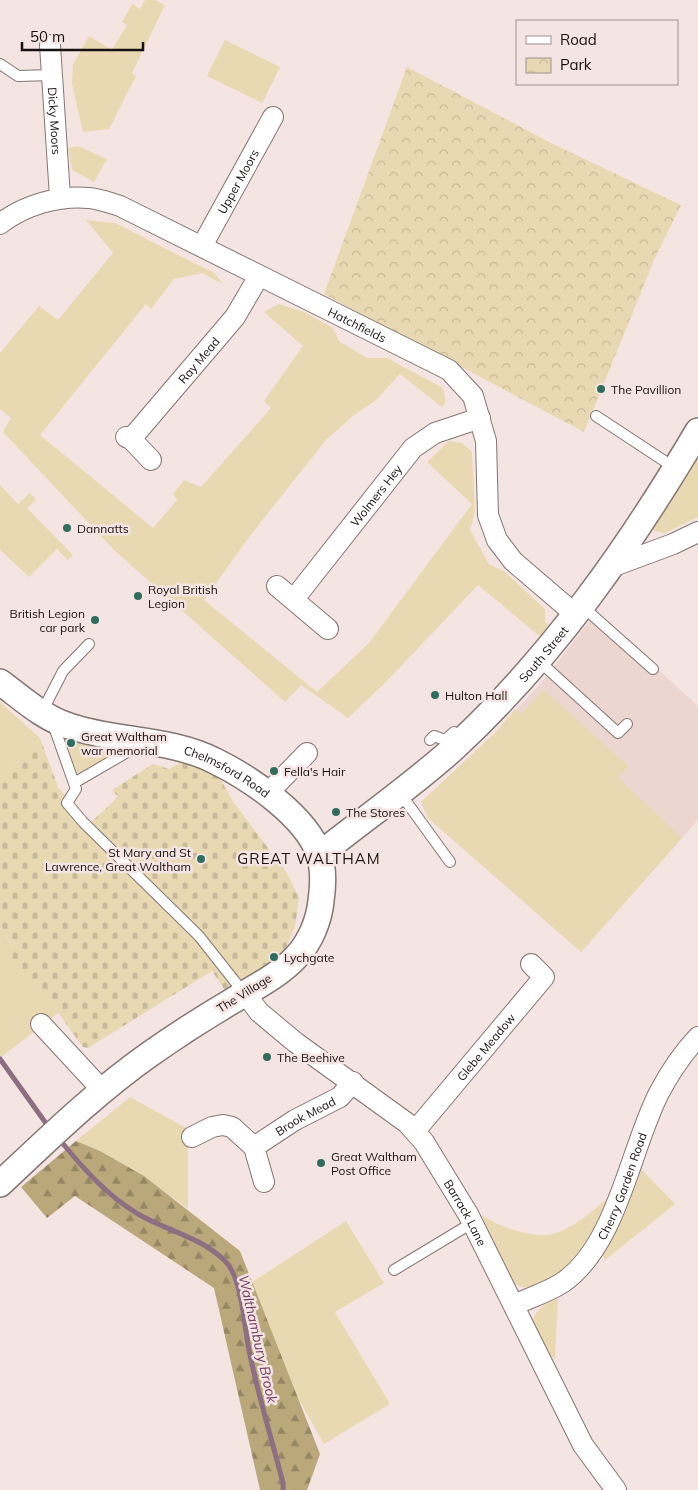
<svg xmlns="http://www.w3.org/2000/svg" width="698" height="1490" viewBox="0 0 698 1490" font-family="Mulish,sans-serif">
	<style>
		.built { fill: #edd5d0 }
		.green { fill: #e9d9b3 }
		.forest { fill: url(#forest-firs) }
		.cemetery { fill: url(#cemetery-stones) }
		.park { fill: url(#park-crowns) }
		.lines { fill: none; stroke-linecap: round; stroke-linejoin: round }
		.stream { stroke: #8d6e83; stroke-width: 5 }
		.service-casing { stroke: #837572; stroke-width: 12 }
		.minor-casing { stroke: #837572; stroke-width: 22 }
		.tertiary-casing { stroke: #837572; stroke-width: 28 }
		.service { stroke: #fff; stroke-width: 10 }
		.minor { stroke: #fff; stroke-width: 20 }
		.tertiary { stroke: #fff; stroke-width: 25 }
		.poi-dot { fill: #2f6e5c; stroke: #f5e5e2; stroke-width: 2 }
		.labels { text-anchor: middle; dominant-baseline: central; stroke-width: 5; stroke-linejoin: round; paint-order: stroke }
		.street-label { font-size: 12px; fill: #171211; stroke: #f5e5e2 }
		.poi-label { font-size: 12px; fill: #171211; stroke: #f5e5e2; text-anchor: start }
		.water-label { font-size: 14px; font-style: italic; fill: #733e67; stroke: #f5e5e2 }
		.quarter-label { font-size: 15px; letter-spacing: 1px; fill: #171211; stroke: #f5e5e2 }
	</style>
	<defs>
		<pattern id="forest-firs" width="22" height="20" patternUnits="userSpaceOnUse" patternTransform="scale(1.25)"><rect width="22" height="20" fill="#baa87b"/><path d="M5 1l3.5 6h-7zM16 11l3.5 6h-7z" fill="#968763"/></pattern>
		<pattern id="cemetery-stones" width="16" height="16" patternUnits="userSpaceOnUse" patternTransform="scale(1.25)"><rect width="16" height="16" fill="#e9d9b3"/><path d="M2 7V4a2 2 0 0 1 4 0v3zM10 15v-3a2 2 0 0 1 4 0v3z" fill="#c7b999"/></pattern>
		<pattern id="park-crowns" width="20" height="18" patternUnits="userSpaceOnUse" patternTransform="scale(1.25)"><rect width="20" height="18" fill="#e9d9b3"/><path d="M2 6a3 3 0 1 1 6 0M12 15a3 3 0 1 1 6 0" fill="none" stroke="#c7b999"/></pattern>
	</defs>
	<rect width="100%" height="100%" fill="#f5e5e2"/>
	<path class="built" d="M596,613L698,706V820L581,952L428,818L421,802L496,732L541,683Z"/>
	<path class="green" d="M145,0H155L165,5L132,73L136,76L109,129L83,132L72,84L73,64L89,36L112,50L127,25L122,22L132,4L140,9Z
		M225,40L280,67L262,103L207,76Z
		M78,146L107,159L94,182L72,170L68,148Z
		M86,220L115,223L214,273L223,284L202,273L174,279L151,309L146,304L40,435L153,528L177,500L173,494L184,480L201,487L271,408L264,401L303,346L264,312L279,304L304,312L333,328L339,341L367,358H387L443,388L446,402L442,407L400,374L375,401L354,415L326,440L249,537L204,600L317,692L369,643L472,504L427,462L449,441L462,443L472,452L475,512L470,530L489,564L505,572L545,609V622L558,632L549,644L478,585L385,683L348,718L301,685L285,702L114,550L3,432L11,418L0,409V353L39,306L58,320L113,253Z
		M698,438V517L665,533L654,531L649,517Z
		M0,485L18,504L30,493L36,500L27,508L73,555L68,560L57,549L29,577L0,550Z
		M544,690L628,766L618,778L682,838L581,952L428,818L421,802L496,732L515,709L521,714Z
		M0,702L40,738L0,780Z
		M60,731L129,749L76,774Z
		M0,928L58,1013L0,1058Z
		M130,1097L188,1129V1209C153,1182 118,1158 76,1141Z
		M640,1168L675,1204L605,1260L603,1256L615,1235Z
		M608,1198C601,1212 595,1229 586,1243C575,1260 538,1299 515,1284C497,1272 488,1234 482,1215C496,1226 534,1239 553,1234C574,1228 592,1211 608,1198Z
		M346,1221L384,1283L335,1312L390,1404L324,1444L259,1329L243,1288Z
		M558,1298L555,1359L550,1356L532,1323C536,1308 545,1304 558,1298Z"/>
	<path class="forest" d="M76,1141L100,1151L144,1176L240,1251L320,1454L307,1490H260L214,1288L75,1196L47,1218L21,1187Z"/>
	<path class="cemetery" d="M40,738L58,787L89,824L118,797L112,790L153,764L169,769L185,760L218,775L234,803L287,873L299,898L295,927L285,950L232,1001L212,971L88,1048L83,1047L35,981L22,979L12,966L13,946L0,928V780Z"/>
	<path class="park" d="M407,67L553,144L681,205L655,258L584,432L324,294Z"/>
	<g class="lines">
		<path class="stream" d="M0,1059L50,1129
			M59,1139C83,1168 106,1195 138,1214C167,1231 201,1237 225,1261C243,1278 244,1330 250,1355C259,1398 272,1440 283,1483V1490"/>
		<g class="service-casing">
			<path id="service" d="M0,64L18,76L52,75
				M596,416L675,468
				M582,606L653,669
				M539,661L618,733L627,724
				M42,712L63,671L89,644
				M53,724L76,789L67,803L83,822L199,936L244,993
				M430,740L434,736L445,740L454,732
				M74,783L141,744
				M400,793L450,862
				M394,1270L472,1223"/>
		</g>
		<g class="minor-casing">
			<g id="minor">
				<path id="s1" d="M50,45L60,197"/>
				<path id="s2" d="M0,224C24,205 59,195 89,198C100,199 110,203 120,206L449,370L473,396L486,441L488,515L497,540L513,561L576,615"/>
				<path id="s3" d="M202,246L273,117"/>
				<path d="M126,437L131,439L151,460"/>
				<path id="s4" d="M131,439L235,317L259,276"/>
				<path d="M611,567L673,544L698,532"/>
				<path d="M277,586L328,629"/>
				<path id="s5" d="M294,599L413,448L435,433L480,418"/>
				<path d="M267,794L307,753"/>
				<path id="s6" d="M245,993L259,1012L295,1042L407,1123L424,1142L468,1214L583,1445L616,1490"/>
				<path d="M41,1024L103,1091"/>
				<path id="s7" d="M415,1131L544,977L531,964"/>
				<path d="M192,1137L212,1127L223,1125L232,1127L254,1147L264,1182"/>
				<path id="s8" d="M254,1147L295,1120L340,1097L353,1082"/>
				<path id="s9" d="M514,1305C529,1298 548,1292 562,1283C617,1246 630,1149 659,1093C670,1072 682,1054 698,1037"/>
			</g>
		</g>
		<g class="tertiary-casing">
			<g id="tertiary">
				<path id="s10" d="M0,682C22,698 43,718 69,726C116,742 170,738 215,761C250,778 306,816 319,854C324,869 323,887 321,901C319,921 310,942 297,956C280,975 255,987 234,1000C205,1017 177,1035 150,1054C96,1092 48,1139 0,1184"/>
				<path id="s11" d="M319,855C364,819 412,786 455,747C554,655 630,546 698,431"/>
			</g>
		</g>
		<use href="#service" class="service"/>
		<use href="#minor" class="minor"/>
		<use href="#tertiary" class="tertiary"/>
	</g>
	<g class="poi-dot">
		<circle cx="601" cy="389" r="5"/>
		<circle cx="67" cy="528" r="5"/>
		<circle cx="138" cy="596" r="5"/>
		<circle cx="95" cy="620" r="5"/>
		<circle cx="435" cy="695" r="5"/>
		<circle cx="71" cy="743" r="5"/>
		<circle cx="274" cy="771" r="5"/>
		<circle cx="336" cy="812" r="5"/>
		<circle cx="201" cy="859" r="5"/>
		<circle cx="274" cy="957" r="5"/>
		<circle cx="267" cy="1057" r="5"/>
		<circle cx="321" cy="1163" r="5"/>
	</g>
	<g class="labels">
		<g class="street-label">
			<text stroke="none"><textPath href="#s1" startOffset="76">Dicky Moors</textPath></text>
			<text stroke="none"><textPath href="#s3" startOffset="74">Upper Moors</textPath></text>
			<text stroke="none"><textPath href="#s2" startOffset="392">Hatchfields</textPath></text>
			<text stroke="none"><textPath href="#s4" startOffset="104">Ray Mead</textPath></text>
			<text stroke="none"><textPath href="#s5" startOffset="132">Wolmers Hey</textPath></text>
			<text stroke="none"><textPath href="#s11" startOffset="302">South Street</textPath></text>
			<text stroke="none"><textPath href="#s10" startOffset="248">Chelmsford Road</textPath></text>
			<text transform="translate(244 993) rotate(-32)">The Village</text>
			<text stroke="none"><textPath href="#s7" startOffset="110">Glebe Meadow</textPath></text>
			<text stroke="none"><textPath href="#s8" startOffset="60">Brook Mead</textPath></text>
			<text stroke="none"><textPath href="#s9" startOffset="169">Cherry Garden Road</textPath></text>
			<text stroke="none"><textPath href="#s6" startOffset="316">Barrack Lane</textPath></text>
		</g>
		<g class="poi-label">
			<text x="611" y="389">The Pavillion</text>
			<text x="77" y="528">Dannatts</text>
			<text x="148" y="589">Royal British<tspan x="148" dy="14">Legion</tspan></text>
			<text x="85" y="613" text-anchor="end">British Legion<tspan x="85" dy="14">car park</tspan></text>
			<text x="445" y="695">Hulton Hall</text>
			<text x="81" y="736">Great Waltham<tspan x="81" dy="14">war memorial</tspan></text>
			<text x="284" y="771">Fella's Hair</text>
			<text x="346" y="812">The Stores</text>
			<text x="191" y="852" text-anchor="end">St Mary and St<tspan x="191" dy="14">Lawrence, Great Waltham</tspan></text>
			<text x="284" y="957">Lychgate</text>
			<text x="277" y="1057">The Beehive</text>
			<text x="331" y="1156">Great Waltham<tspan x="331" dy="14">Post Office</tspan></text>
		</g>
		<g class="water-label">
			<text transform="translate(258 1339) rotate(77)">Walthambury Brook</text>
		</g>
		<g class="quarter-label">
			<text x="309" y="858">GREAT WALTHAM</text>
		</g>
	</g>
	<rect x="516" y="20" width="162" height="65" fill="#f5e5e2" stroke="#9c918e"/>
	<rect x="526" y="36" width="25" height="8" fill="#ffffff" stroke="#9c918e"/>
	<text x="560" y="45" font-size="15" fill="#171211">Road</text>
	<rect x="526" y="58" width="25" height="15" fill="url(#park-crowns)" stroke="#9c918e"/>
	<text x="560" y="70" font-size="15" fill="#171211">Park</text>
	<path d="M22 42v8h121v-8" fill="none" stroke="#171211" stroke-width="2.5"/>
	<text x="30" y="42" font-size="15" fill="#171211" stroke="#f5e5e2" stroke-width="4" paint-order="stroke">50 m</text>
</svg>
